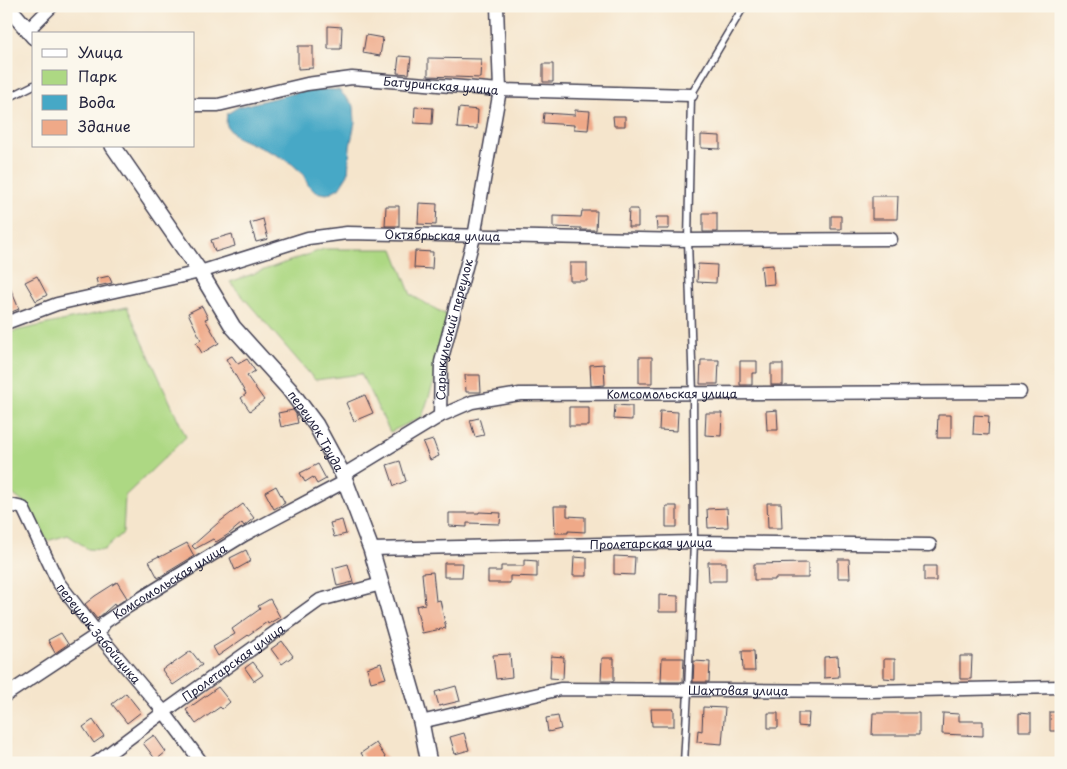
<svg xmlns="http://www.w3.org/2000/svg" width="1067" height="769" viewBox="0 0 1067 769" font-family="'Playpen Sans',sans-serif">
	<style>
		.green { fill: #add883; stroke: #687d5f }
		.water { fill: #46a8c6; stroke: #346580 }
		.building { fill: #efa988 }
		.lines { fill: none; stroke-linecap: round; stroke-linejoin: round }
		.service-casing { stroke: #423f51; stroke-width: 9 }
		.minor-casing { stroke: #423f51; stroke-width: 15 }
		.tertiary-casing { stroke: #423f51; stroke-width: 18 }
		.service { stroke: #fff; stroke-width: 6 }
		.minor { stroke: #fff; stroke-width: 12 }
		.tertiary { stroke: #fff; stroke-width: 15 }
		.labels { text-anchor: middle; dominant-baseline: central; stroke-width: 4.5; stroke-linejoin: round; paint-order: stroke }
		.street-label { font-size: 12px; fill: #22223b; stroke: #fbf7ec }
	</style>
	<rect width="100%" height="100%" fill="#fbf7ec"/>
	<filter id="ink" filterUnits="userSpaceOnUse"><feTurbulence type="fractalNoise" baseFrequency=".02" numOctaves="2"/><feDisplacementMap in="SourceGraphic" scale="10" xChannelSelector="R" yChannelSelector="G"/><feConvolveMatrix kernelMatrix="1 2 1 2 8 2 1 2 1" color-interpolation-filters="sRGB"/></filter>
	<filter id="wash" filterUnits="userSpaceOnUse"><feTurbulence type="fractalNoise" baseFrequency=".0096" numOctaves="4" result="noise"/><feDisplacementMap in="SourceGraphic" scale="20" xChannelSelector="R" yChannelSelector="G"/><feGaussianBlur stdDeviation="1.12" result="paint"/><feColorMatrix in="noise" values="0 0 0 0 0 0 0 0 0 0 0 0 0 0 0 0 0 1.4 0 .05"/><feComposite in="paint" operator="in"/></filter>
	<g filter="url(#wash)">
		<rect width="100%" height="100%" fill="#f5e5cc"/>
		<path class="green" d="M324,249H393L411,295L448,316L435,379L422,417L390,432L361,374L315,380L230,282Z
			M127,307L186,437L125,496L123,533L104,550L88,549L68,535L47,541L24,503L6,489V333Z"/>
		<path class="water" d="M311,89L339,90L354,106L355,122L350,147L348,174L339,188L327,194L315,192L308,185L303,174L292,164L277,155L236,137L228,128L226,123L227,114L238,107Z"/>
		<g id="blocks">
			<path class="building" d="M328,26L342,27L341,49H328Z
				M366,35L383,38L380,56L363,53Z
				M298,46H313V68L298,69Z
				M399,56L411,57L409,74L397,73Z
				M428,58L481,59L480,78L428,76Z
				M543,64H553V82H543Z
				M415,107L433,108L432,124L414,123Z
				M459,108L478,110L477,129L457,128Z
				M575,110L590,111L588,130L574,129V125L543,123L544,113L575,115Z
				M613,116H625V126H614Z
				M701,135L720,136V149L701,148Z
				M872,196H898L897,219H872Z
				M419,203L437,204L436,225L418,224Z
				M386,206H399V226H385Z
				M629,209H638V227H628Z
				M582,211H597L596,230H581V228L553,227V216L581,217Z
				M703,213H717V232H703Z
				M831,216H841V229H831Z
				M656,217H669V229H657Z
				M263,219L268,239L256,242L250,223Z
				M232,234L235,246L215,252L211,240Z
				M415,251L433,252L432,269L414,268Z
				M570,263H587V281H570Z
				M698,264L717,265L716,283L697,282Z
				M773,265L774,284L763,285L761,266Z
				M37,276L47,295L36,301L25,282Z
				M109,276L112,283L98,286L96,279Z
				M6,278L19,309L9,313L6,307Z
				M202,306L208,318L205,319L219,343L202,353L196,343L201,340L188,313Z
				M232,356L238,364L247,359L255,371L247,376L264,400L250,411L241,398L246,394L226,359Z
				M639,357H652V383H639Z
				M701,360H719L718,384H700Z
				M740,361H757V373H752V385H740Z
				M604,364L605,385L591,386L590,365Z
				M771,364H783V385H771Z
				M465,375H480L481,392H466Z
				M365,395L373,413L354,421L346,403Z
				M615,405L632,406V420L614,419Z
				M569,407H589V426H569Z
				M293,410L296,414L298,423L281,427L278,413Z
				M777,410L778,430H767L766,411Z
				M660,411L678,412L677,431L659,430Z
				M706,413H722L721,436L705,435Z
				M938,415H951V438H937Z
				M974,415L989,416L988,435L973,434Z
				M479,418L484,435L475,437L470,420Z
				M433,440L439,456L430,460L423,443Z
				M400,461L406,481L394,486L387,465Z
				M318,464L326,479L317,484L313,477L305,482L300,473Z
				M276,486L285,503L274,509L265,492Z
				M767,503H781L782,528H768Z
				M243,504L254,518L244,526L242,523L229,534L216,542L213,539L195,549L192,546L218,523Z
				M554,506H567V516L585,517V532L568,531V533H555Z
				M666,506H677V527H666Z
				M727,508L728,527L708,528L707,509Z
				M479,512L501,513L500,524L467,523V527L449,526V513H479Z
				M342,520L346,534L334,537L330,523Z
				M187,543L194,556L158,578L149,561L159,556L160,557Z
				M246,550L251,561L235,570L230,558Z
				M614,556L635,557L634,575L614,574Z
				M574,557L587,558V576H573Z
				M838,559H849L850,578H838Z
				M524,560L537,561V577L510,576V583H488V571H501V566H524Z
				M708,562H726V581H709Z
				M444,563H463L462,577H444Z
				M808,563V578H775V580H754V564Z
				M348,564L353,582L337,586L333,568Z
				M924,566H936V581H924Z
				M433,572L436,601L440,600L446,628L422,633L416,606L425,604L422,573Z
				M117,582L127,598L115,606L114,604L97,619L85,604L95,596Z
				M659,595L678,596V612H659Z
				M270,599L280,617L268,624L267,622L218,656L213,647L235,634L232,629L260,609L258,606Z
				M61,633L68,644L55,653L48,640Z
				M282,641L293,656L282,664L271,649Z
				M191,651L202,665L173,685L162,670L170,664L171,665Z
				M742,651H754L755,671H743Z
				M510,654L512,677L496,679L493,655Z
				M551,656L564,657L563,679L550,678Z
				M838,656L839,677L824,678V657Z
				M960,656H972L971,679H960Z
				M602,658H614V681H601Z
				M662,658H684L683,682H661Z
				M884,659H895V679L884,678Z
				M694,661L710,662L709,682H693Z
				M253,662L263,675L254,681L245,668Z
				M381,663L386,678L371,682L367,668Z
				M456,686L460,701L439,706L435,692Z
				M218,687L230,702L222,709L220,707L196,724L186,710Z
				M126,693L141,712L127,723L112,704Z
				M703,707L725,708L722,744L697,742L698,730L702,731Z
				M651,709H674V726H652Z
				M1050,712H1061V731H1050Z
				M768,713H778V728H768Z
				M798,713H809L808,727L798,726Z
				M873,713H919V735H872Z
				M943,713L959,714V721H983V736L942,734Z
				M1019,713L1031,714V731H1019Z
				M558,716L561,729L548,732L546,718Z
				M93,720L104,736L94,743L83,727Z
				M464,733L469,750L455,754L450,737Z
				M154,735L166,752L156,760L143,743Z
				M376,743L389,763H367L361,753Z"/>
		</g>
	</g>
	<g filter="url(#ink)">
		<use href="#blocks" fill-opacity="0" stroke="#423f51" stroke-width="1"/>
		<g class="lines">
			<g class="service-casing">
				<path id="service" d="M6,99L34,85
					M684,763L688,691L694,542L693,393L688,240L691,95L744,6"/>
			</g>
			<g class="minor-casing">
				<g id="minor">
					<path d="M28,30L52,6"/>
					<path id="s1" d="M194,105H218L307,84L352,78L500,90L691,95"/>
					<path id="s2" d="M6,323L57,304L200,272L308,238L347,233L688,240L891,239"/>
					<path id="s3" d="M440,416L441,362L474,237L500,90L497,6"/>
					<path id="s4" d="M343,475L440,416L472,402L520,394L1020,392"/>
					<path id="s5" d="M6,504L23,508L58,582L98,634L164,712L202,763"/>
					<path id="s6" d="M371,549L694,542L930,545"/>
					<path id="s7" d="M6,695L98,634L105,622L127,607L244,535L346,481"/>
					<path id="s8" d="M421,722L560,689L871,691L1061,687"/>
					<path id="s9" d="M96,763L164,712L320,600L381,584"/>
				</g>
			</g>
			<g class="tertiary-casing">
				<g id="tertiary">
					<path d="M7,6L34,37"/>
					<path id="s10" d="M113,146L200,272L233,327L289,389L316,425L343,475L371,549L421,722L429,763"/>
				</g>
			</g>
			<use href="#service" class="service"/>
			<use href="#minor" class="minor"/>
			<use href="#tertiary" class="tertiary"/>
		</g>
	</g>
	<g class="labels">
		<g class="street-label">
			<text stroke="none"><textPath href="#s1" startOffset="250">Батуринская улица</textPath></text>
			<text stroke="none"><textPath href="#s2" startOffset="449">Октябрьская улица</textPath></text>
			<text stroke="none"><textPath href="#s3" startOffset="88">Сарыкульский переулок</textPath></text>
			<text stroke="none"><textPath href="#s4" startOffset="349">Комсомольская улица</textPath></text>
			<text stroke="none"><textPath href="#s10" startOffset="351">переулок Труда</textPath></text>
			<text stroke="none"><textPath href="#s6" startOffset="280">Пролетарская улица</textPath></text>
			<text stroke="none"><textPath href="#s7" startOffset="201">Комсомольская улица</textPath></text>
			<text stroke="none"><textPath href="#s5" startOffset="165">переулок Забойщика</textPath></text>
			<text stroke="none"><textPath href="#s9" startOffset="170">Пролетарская улица</textPath></text>
			<text stroke="none"><textPath href="#s8" startOffset="321">Шахтовая улица</textPath></text>
		</g>
	</g>
	<rect width="1067" height="769" fill="none" stroke="#fbf7ec" stroke-width="25"/>
	<rect x="32" y="32" width="162" height="115" fill="#fbf7ec" stroke="#a4a2a5"/>
	<rect x="42" y="49" width="25" height="8" fill="#ffffff" stroke="#a4a2a5"/>
	<text x="78" y="58" font-size="15" fill="#22223b">Улица</text>
	<rect x="42" y="70" width="25" height="15" fill="#add883" stroke="#a4a2a5"/>
	<text x="78" y="82" font-size="15" fill="#22223b">Парк</text>
	<rect x="42" y="95" width="25" height="15" fill="#46a8c6" stroke="#a4a2a5"/>
	<text x="78" y="108" font-size="15" fill="#22223b">Вода</text>
	<rect x="42" y="120" width="25" height="15" fill="#efa988" stroke="#a4a2a5"/>
	<text x="78" y="132" font-size="15" fill="#22223b">Здание</text>
</svg>
